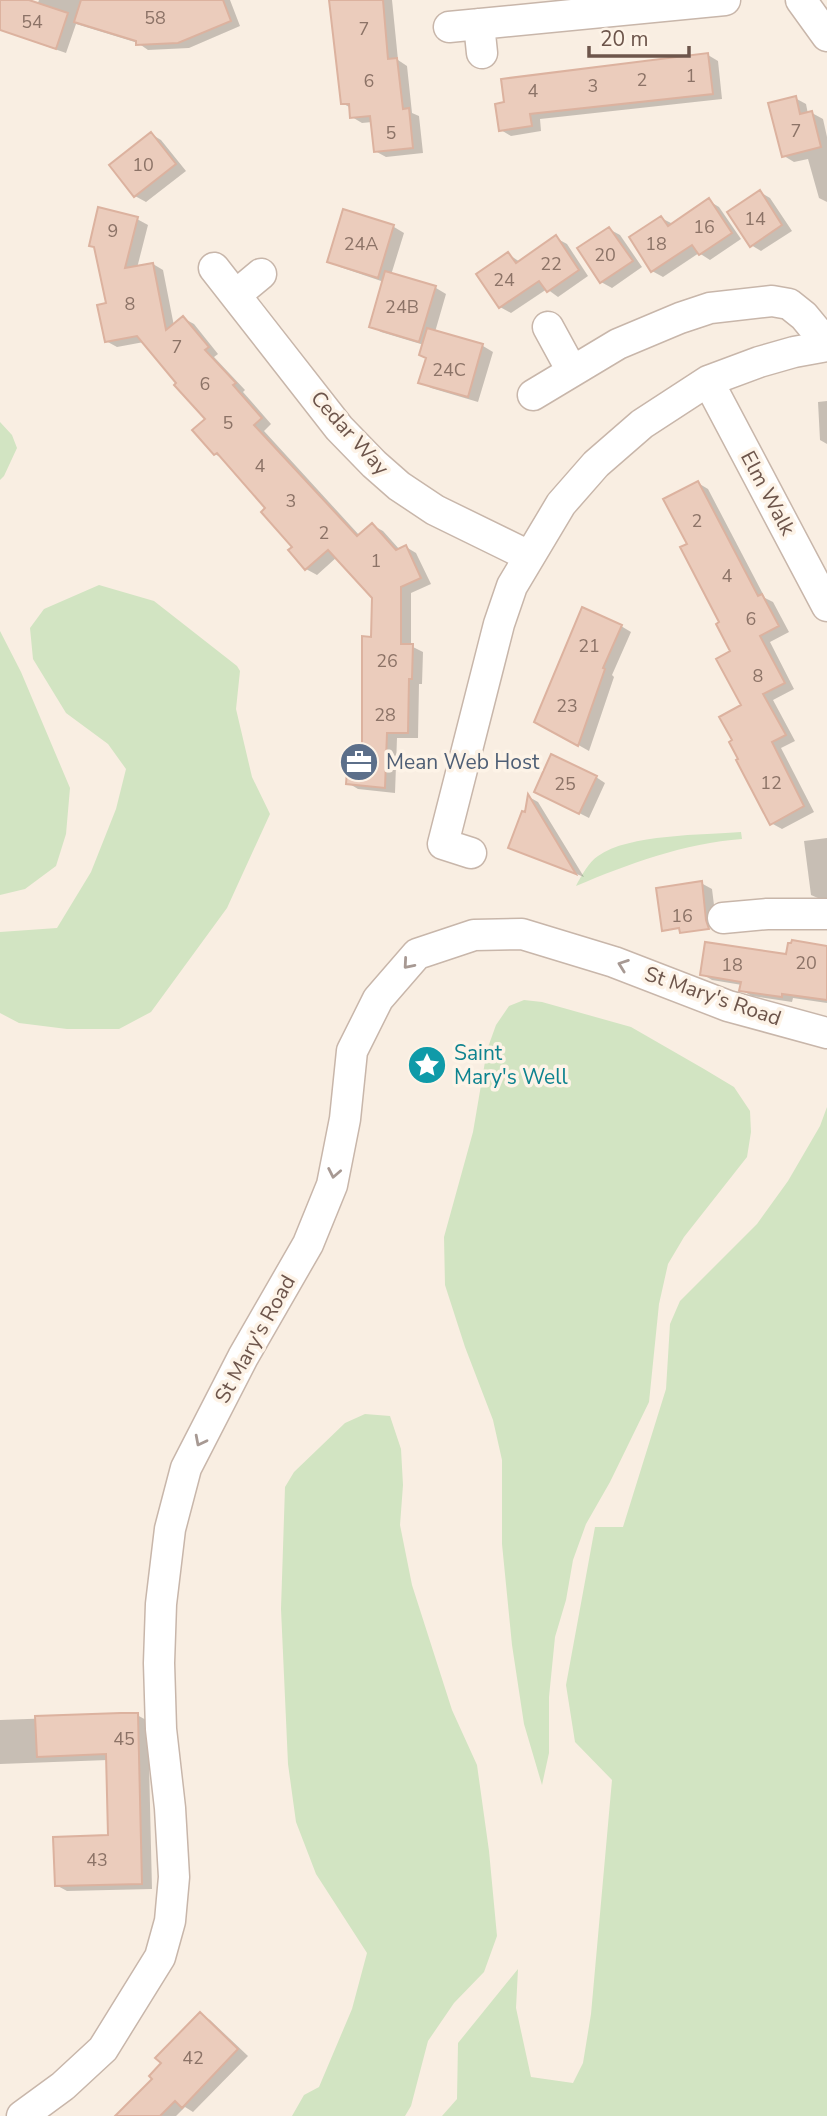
<svg xmlns="http://www.w3.org/2000/svg" width="827" height="2116" viewBox="0 0 827 2116" font-family="'Nunito Sans',sans-serif">
	<style>
		.green { fill: #d2e4c2 }
		.shadow { fill: #0003 }
		.building { fill: #ebccbc; stroke: #dcb29f; stroke-width: 2 }
		.lines { fill: none; stroke-linecap: round; stroke-linejoin: round }
		.minor-casing { stroke: #c8b6aa; stroke-width: 33 }
		.minor { stroke: #fff; stroke-width: 30 }
		.oneway { stroke: #a79993 }
		.labels { text-anchor: middle; dominant-baseline: central; stroke-width: 7; stroke-linejoin: round; paint-order: stroke }
		.number-label { font-size: 18px; fill: #8c7367 }
		.street-label { font-size: 21px; fill: #6d554b; stroke: #fdf3e7 }
		.service-label { font-size: 21px; fill: #4e5e75; stroke: #fdf3e7; text-anchor: start }
		.culture-label { font-size: 21px; fill: #0d838f; stroke: #fdf3e7; text-anchor: start }
	</style>
	<rect width="100%" height="100%" fill="#f9eee2"/>
	<path class="green" d="M0,422L12,435L17,448L4,476L0,480Z
		M99,585L154,601L237,666L240,671L236,709L252,777L270,814L227,908L151,1012L119,1029H67L19,1023L0,1013V932L57,928L91,872L116,809L126,769L108,744L66,713L33,659L30,628L44,609Z
		M0,631L21,672L70,788L66,834L56,866L25,889L0,895Z
		M741,832L742,839C685,843 628,864 576,886C581,876 589,862 598,856C628,834 704,835 741,832Z
		M524,1000L542,1002L631,1027L704,1069L734,1087L750,1111L751,1132L747,1157L684,1237L668,1264L659,1304L649,1402L610,1482L586,1524L573,1560L566,1600L555,1637L549,1697V1753L542,1785L524,1724L512,1645L502,1544V1460L493,1420L465,1347L445,1285L444,1237L473,1132L487,1050L496,1025L509,1006Z
		M827,1107V2116H442L457,2099L458,2043L518,1969L516,2008L531,2077L573,2083L583,2063L591,2014L612,1780L575,1742L566,1685L595,1527H623L666,1389L670,1324L680,1301L757,1224L788,1181L820,1126Z
		M365,1414L390,1416L401,1449L403,1485L400,1525L412,1585L452,1710L477,1765L489,1851L497,1936L484,1972L454,2003L428,2041L411,2106L405,2116H292L304,2095L319,2087L352,2009L367,1953L316,1874L296,1822L288,1764L281,1609L285,1487L294,1472L345,1423Z"/>
	<path class="shadow" d="M3,0H24L37,5L39,0H230L240,26L189,48L148,50L138,43L76,24L66,53L0,30V8Z
		M331,0H392L398,60L407,66L412,113L419,116L423,153L386,157L375,151L372,122L362,123L352,117L351,108L342,103Z
		M708,55L718,61L722,99L540,119L541,131L511,136L501,130L497,105Z
		M795,98L806,104L808,114L812,113L823,119L827,137V202L819,198L808,159L794,162L784,156Z
		M151,134L161,140L186,171L146,202L135,196L111,165Z
		M760,192L770,198L792,231L761,251L751,245Z
		M709,201L719,207L741,239L710,260L699,253L663,277L652,271L661,218L673,224Z
		M345,212L394,227L404,233L391,275L436,288L446,294L435,332L483,346L493,352L478,402L431,388L420,382L427,358L424,345L381,332L371,326L384,282L340,267L329,261Z
		M137,219L148,225L137,268L153,264L163,270L174,326L183,318L194,324L218,354L214,357L245,390L243,392L271,424L264,431L360,536L372,525L383,531L400,550L406,547L416,553L431,584L411,593V646L423,652L422,684H419L418,738H397L395,793L358,789L348,783L364,749L373,638L374,598L337,557L317,575L306,569L268,508L225,460L215,454L207,419L144,342L117,347L106,341L108,305Z
		M609,229L620,235L642,267L612,288L601,282Z
		M556,238L567,244L588,276L558,297L547,289L511,313L500,307L508,254L520,262Z
		M827,401V444L820,440L818,402Z
		M698,483L708,489L765,598L773,602L789,632L770,642L794,689L773,700L795,741L781,748L814,812L782,829L771,823L740,760L734,741L743,706L733,652L689,545Z
		M621,626L631,632L612,675L614,677L589,751L536,721Z
		M596,777L605,783L589,818L546,796Z
		M529,797L538,802L584,877L510,847L526,815Z
		M827,838V902L811,895L804,841Z
		M701,883L712,889L716,921L673,927Z
		M827,950V1003L793,998L792,1002L752,996L741,990L742,985L712,980L702,974Z
		M137,1715L148,1721L152,1889L67,1891L56,1885L110,1837L108,1760L0,1764V1720Z
		M200,2014L210,2020L248,2056L193,2112L185,2107L176,2116H117L154,2078Z"/>
	<path class="building" d="M0,0H29L68,13L56,49L0,30Z
		M81,0H223L231,21L178,43L136,45V41L74,22Z
		M329,0H383L388,59L397,58L403,109L409,108L413,148L374,152L370,116L350,118L349,104H341Z
		M708,53L713,94L530,114L532,126L499,131L495,104L504,102L501,79Z
		M796,96L800,114L812,111L821,147L782,157L768,103Z
		M151,132L176,164L134,197L109,165Z
		M760,190L782,225L750,247L727,212Z
		M709,198L732,233L699,255L692,245L651,272L629,237L661,216L668,226Z
		M98,207L138,217L125,268L153,263L166,330L183,316L209,347L205,350L236,383L233,385L262,418L254,425L357,536L372,523L396,550L406,545L421,578L401,587V644H413L412,679H409L408,733H387L385,788L346,784L349,746L362,747V636L371,637L372,598L328,550L305,570L288,550L292,547L261,512L265,508L217,453L214,455L192,430L205,419L174,385L176,383L137,336L105,342L97,305L106,303L94,247L89,246Z
		M343,209L394,225L378,278L327,262Z
		M609,227L633,261L600,283L577,248Z
		M556,235L579,270L547,292L539,281L499,308L476,274L508,252L516,263Z
		M385,271L436,286L419,342L369,327Z
		M427,328L483,344L468,397L418,383L426,358L419,355Z
		M698,481L758,596L762,594L779,626L760,636L785,683L763,694L786,735L772,742L804,806L770,825L736,760L738,759L729,742L732,740L719,717L741,705L716,659L730,651L716,624L719,622L680,547L687,544L663,499Z
		M582,607L622,625L603,668L605,669L578,746L534,722Z
		M551,754L597,776L579,814L534,792Z
		M528,794L576,874L508,848L522,811L525,812Z
		M702,881L706,920L709,929L680,933L679,928L662,931L656,888Z
		M792,940L827,946V1000L782,994V997L739,991L741,982L700,975L705,942L786,954L788,943H791Z
		M121,1713H138L142,1884L55,1886L53,1837L108,1835L106,1754L37,1757L35,1716Z
		M200,2012L238,2049L182,2108L175,2101L160,2116H115L152,2079L149,2076L161,2063L155,2058Z"/>
	<g class="lines">
		<g class="minor-casing">
			<path id="minor" d="M801,0L827,36
				M479,24L482,53
				M449,27L725,0
				M214,268L339,428L374,464L399,486L435,510L529,556
				M237,294L261,274
				M548,327L572,371
				M708,381L827,606
				M533,395L618,344L680,318L710,308L772,301L789,304L804,316L827,344
				M471,853L443,844L499,624L512,586L561,504L596,464L642,424L708,381L759,362L794,352L827,346
				M723,918L767,914H827
				M22,2116L63,2086L103,2049L160,1957L170,1921L174,1877L170,1808L161,1729L159,1663L161,1604L170,1529L186,1468L243,1357L308,1244L332,1185L345,1119L352,1051L378,999L417,954L474,935L522,934L614,962L728,1006L827,1033"/>
		</g>
		<use href="#minor" class="minor"/>
	</g>
	<defs><path id="oneway-chevron" d="M-2-3.5L2.5 0L-2 3.5" fill="none" stroke-width="1.6" stroke-linecap="round" stroke-linejoin="round" transform="scale(1.75)"/></defs>
	<g class="oneway">
		<use href="#oneway-chevron" transform="translate(408 964) rotate(131)"/>
		<use href="#oneway-chevron" transform="translate(623 965) rotate(-160)"/>
		<use href="#oneway-chevron" transform="translate(334 1173) rotate(101)"/>
		<use href="#oneway-chevron" transform="translate(200 1441) rotate(117)"/>
	</g>
	<defs>
		<g id="office-disc" transform="scale(2.0125)"><circle r="9.5" fill="#5c6f8a" stroke="#fdf3e7"/><path d="M-6-3h4V-5.5h4V-3h4V5H-6ZM-1-4.5V-3h2v-1.5ZM-6 0V1H6V0Z" fill="#fff"/></g>
		<g id="sight-disc" transform="scale(2.0125)"><circle r="9.5" fill="#0f9aa8" stroke="#fdf3e7"/><path d="M0-6L1.8-2.2L6-1.7L2.9 1.2L3.7 5.4L0 3.3L-3.7 5.4L-2.9 1.2L-6-1.7L-1.8-2.2Z" fill="#fff"/></g>
	</defs>
	<g fill-rule="evenodd">
		<use href="#office-disc" x="359" y="762"/>
		<use href="#sight-disc" x="427" y="1065"/>
	</g>
	<g class="labels">
		<g class="number-label">
			<text x="155" y="18">58</text>
			<text x="32" y="22">54</text>
			<text x="364" y="29">7</text>
			<text x="691" y="76">1</text>
			<text x="642" y="80">2</text>
			<text x="369" y="81">6</text>
			<text x="593" y="86">3</text>
			<text x="533" y="91">4</text>
			<text x="796" y="131">7</text>
			<text x="391" y="133">5</text>
			<text x="143" y="165">10</text>
			<text x="755" y="219">14</text>
			<text x="704" y="227">16</text>
			<text x="113" y="231">9</text>
			<text x="361" y="244">24A</text>
			<text x="656" y="244">18</text>
			<text x="605" y="255">20</text>
			<text x="551" y="264">22</text>
			<text x="504" y="280">24</text>
			<text x="130" y="304">8</text>
			<text x="402" y="307">24B</text>
			<text x="177" y="347">7</text>
			<text x="449" y="370">24C</text>
			<text x="205" y="384">6</text>
			<text x="228" y="423">5</text>
			<text x="260" y="466">4</text>
			<text x="291" y="501">3</text>
			<text x="697" y="521">2</text>
			<text x="324" y="533">2</text>
			<text x="376" y="561">1</text>
			<text x="727" y="576">4</text>
			<text x="751" y="619">6</text>
			<text x="589" y="646">21</text>
			<text x="387" y="661">26</text>
			<text x="758" y="676">8</text>
			<text x="567" y="706">23</text>
			<text x="385" y="715">28</text>
			<text x="771" y="783">12</text>
			<text x="565" y="784">25</text>
			<text x="682" y="916">16</text>
			<text x="806" y="963">20</text>
			<text x="732" y="965">18</text>
			<text x="124" y="1739">45</text>
			<text x="97" y="1860">43</text>
			<text x="193" y="2058">42</text>
		</g>
		<g class="street-label">
			<text transform="translate(350 433) rotate(48)">Cedar Way</text>
			<text transform="translate(768 493) rotate(62)">Elm Walk</text>
			<text transform="translate(713 996) rotate(19)">St Mary's Road</text>
			<text transform="translate(255 1339) rotate(-61)">St Mary's Road</text>
		</g>
		<g class="service-label">
			<text x="386" y="762">Mean Web Host</text>
		</g>
		<g class="culture-label">
			<text x="454" y="1053">Saint<tspan x="454" dy="24">Mary's Well</tspan></text>
		</g>
	</g>
	<path d="M589 46v10h100v-10" fill="none" stroke="#6d554b" stroke-width="3.5"/>
	<text x="600" y="46" font-size="21" fill="#6d554b" stroke="#fdf3e7" stroke-width="5" paint-order="stroke">20 m</text>
</svg>
